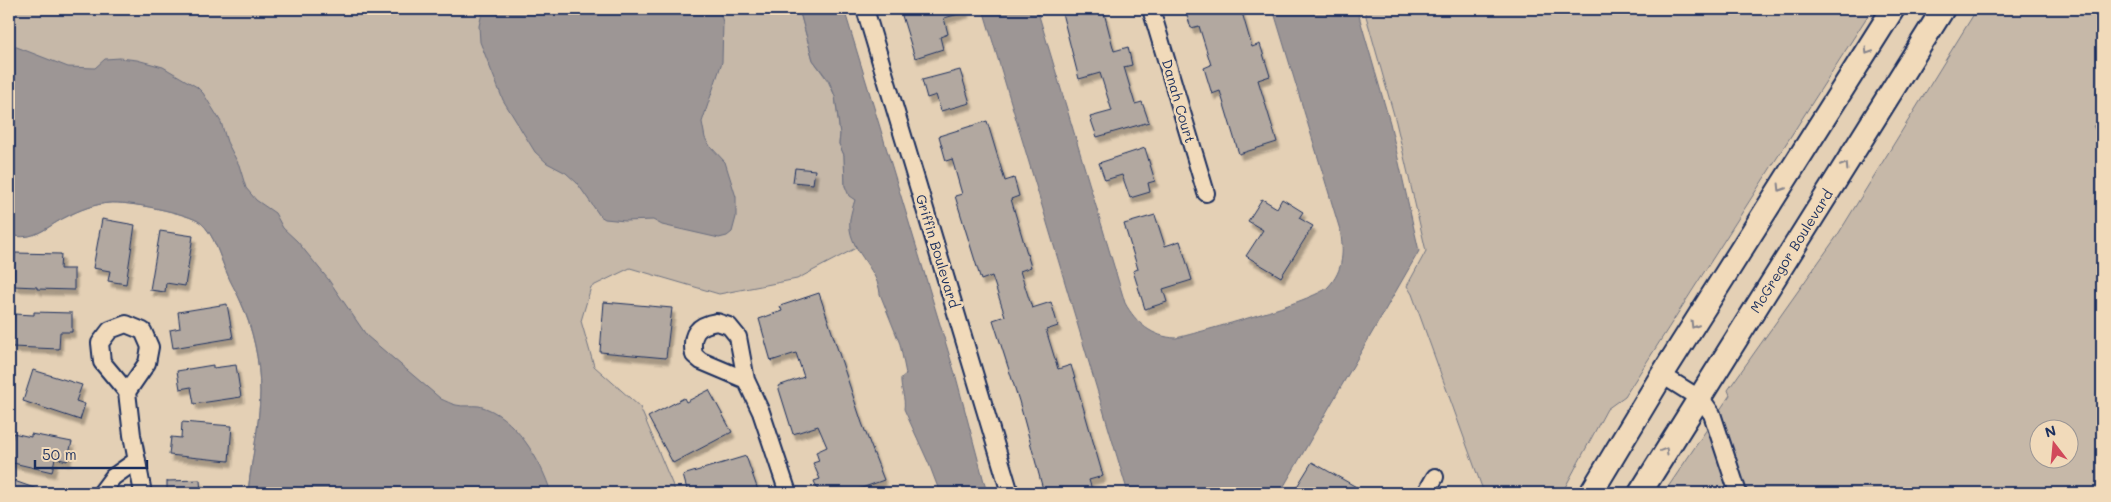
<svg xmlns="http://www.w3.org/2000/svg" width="2111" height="502" viewBox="0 0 2111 502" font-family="Mali,sans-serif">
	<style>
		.green { fill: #c6b8a8; stroke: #707483; fill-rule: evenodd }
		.water { fill: #9d9695; stroke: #696d7f }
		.building { fill: #b2a8a0; stroke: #1b2f5e; filter: url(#shadow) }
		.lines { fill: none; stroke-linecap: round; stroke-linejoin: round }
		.street-casing { stroke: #1b2f5e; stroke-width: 20 }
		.secondary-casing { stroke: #1b2f5e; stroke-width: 26 }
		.street { stroke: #f1daba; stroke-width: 16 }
		.secondary { stroke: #f1daba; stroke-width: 22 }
		.oneway { stroke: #86848c }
		.labels { text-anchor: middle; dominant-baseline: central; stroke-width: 5; stroke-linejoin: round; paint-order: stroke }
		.street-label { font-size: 14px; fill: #1b2f5e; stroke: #f1daba }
	</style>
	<defs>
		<filter id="shadow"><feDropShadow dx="3" dy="5.5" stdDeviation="1" flood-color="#0004"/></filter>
	</defs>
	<rect width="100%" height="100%" fill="#e4d0b5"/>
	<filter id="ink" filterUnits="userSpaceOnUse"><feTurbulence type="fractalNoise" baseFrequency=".02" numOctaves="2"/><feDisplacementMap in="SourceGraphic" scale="10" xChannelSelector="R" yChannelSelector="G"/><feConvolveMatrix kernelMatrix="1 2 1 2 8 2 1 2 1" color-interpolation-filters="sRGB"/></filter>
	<g filter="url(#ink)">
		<path class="green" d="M9,9H799L813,60L828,81L835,96L840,134L839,144L844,155L845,186L855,200L850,220L856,248L797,279L719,294L630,268L591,287L581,321L594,366L640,407L676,493H248C251,460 260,426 260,392C260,361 253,329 240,300C237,291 230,282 227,273C219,256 215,235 201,223C189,213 126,201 109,203C95,204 79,210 66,217C49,225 36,240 15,236L10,231L9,256Z
			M1364,9H1872L1625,396L1607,409L1562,493H1484L1412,294L1407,286L1426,251L1396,122Z
			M1977,9H2102V123L2093,126L2102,142V493H1664L1730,395L1728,390L1837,236ZM2038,430H2068V460H2038Z"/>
		<path class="water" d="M483,9H719L723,22L722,62L702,122L705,138L710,146L725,162L736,197V217L732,232L727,236L719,238L662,225L653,220L625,221L605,219L600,216L577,183L566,173L547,163L535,152L503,100L480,42L479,26Z
			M799,9H844L956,377L987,493H940L929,464L904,409C906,398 900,389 901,378L906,374L900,344L880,294C878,267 846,249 850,219C851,213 853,206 855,200L849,196L845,186L844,155L839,144L840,134L835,96L829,81L813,60Z
			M983,9H1037L1125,303C1136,323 1152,337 1176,338C1201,332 1314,301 1328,287C1344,270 1344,250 1340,230L1273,9H1357L1390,123L1419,251L1280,493H1128Z
			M9,44L68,67L95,68L105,59L120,58L137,60L163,67L197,87L203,93L221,122L227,142L239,165L246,188L256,200L275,213L283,228L297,241L328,279L367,336L441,399C446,401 451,404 456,405C463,407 472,405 479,406C514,414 542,462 551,493H248C251,460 260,426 260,392C260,361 253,328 240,300C236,291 230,282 227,273C219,256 215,235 201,223C189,213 126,201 109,203C95,204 79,210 66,217C49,225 36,240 15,236L9,230Z"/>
		<path class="building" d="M900,9H965L966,12L944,18L948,34L940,37L943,49L915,58Z
			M1061,9H1103L1114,51L1128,47L1132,65L1124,67L1135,104L1142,102L1149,122L1097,137L1090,117L1112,111L1100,73L1079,79Z
			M1185,9H1241L1252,47L1260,44L1270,76L1258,80L1277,142L1239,154L1220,91L1212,94L1204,68L1211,65L1199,26L1191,28Z
			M960,70L970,103L941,111L936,95L927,98L922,80Z
			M987,121L1005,181L1014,178L1019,196L1011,199L1031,267L1020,271L1032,308L1051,302L1058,326L1046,330L1058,369L1071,365L1103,476L1089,480L1093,493H1044L1019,401L993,320L1005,316L992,276L981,280L955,196L962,194L952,159L946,161L939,136Z
			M1145,148L1155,181L1148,183L1150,192L1130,198L1122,175L1105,180L1099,163Z
			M795,168L815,170L813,184L793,182Z
			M1262,199L1277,208L1282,199L1303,212L1299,218L1313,226L1281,277L1246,256L1263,230L1248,221Z
			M1155,215L1165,246L1180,241L1192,280L1163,289L1167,302L1145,309L1133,271L1138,269L1124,224Z
			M102,219L135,225L126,284L108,281L110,271L93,268Z
			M160,231L193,236L185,286L166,283L165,292L150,290Z
			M15,253L61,254L60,269H74V290L37,289V287L14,286Z
			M819,293L862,423L884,480L848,493H846L844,489L834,493H819L814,481L820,479L813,463L819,461L816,452L827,447L818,426L793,434L778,386L804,377L796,353L771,361L759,319L782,311L780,306Z
			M604,302L672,308L666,358L600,352Z
			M227,304L233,338L173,348L170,330L180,328L178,312Z
			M34,312L72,313V332H60L59,349L12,347L14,314L34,315Z
			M213,365V368L236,365L241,397L194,404L191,387L180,389L177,371Z
			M33,370L82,385L76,401L85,404L80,420L23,401Z
			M709,390L732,432L673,463L648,417L684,398L686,402Z
			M182,422L232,426L229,461L169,455L171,437L181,438Z
			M13,433L31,437V434L72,442L67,461L55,458L52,472L9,462V451Z
			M746,456L759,493H688L683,475Z
			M1312,462L1367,493H1293Z
			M9,479L45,492V493H9Z
			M200,480L201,493H167V481Z"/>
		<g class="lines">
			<g class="street-casing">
				<path id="street" d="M865,9L1010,493
					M1151,9L1206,193
					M717,322L729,326L738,337L746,380L701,361L694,355C690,334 697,325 717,322Z
					M126,324L143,331L150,347L147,363L127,392L102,362L100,343L110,330Z
					M1662,375L1702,400L1712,414L1738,493
					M746,380L761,412L788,493
					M127,392L132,435L143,493
					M101,493L113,477L137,460
					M1426,493L1435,477"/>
			</g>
			<g class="secondary-casing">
				<path id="secondary" d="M1591,493L1662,375L1893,9
					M1640,493L1943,9"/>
			</g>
			<use href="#street" class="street"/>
			<use href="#secondary" class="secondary"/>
		</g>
		<defs><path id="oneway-chevron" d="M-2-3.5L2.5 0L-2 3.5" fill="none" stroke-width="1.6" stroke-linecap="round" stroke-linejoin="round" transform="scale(1.25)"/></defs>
		<g class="oneway">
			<use href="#oneway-chevron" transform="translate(1868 51) rotate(122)"/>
			<use href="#oneway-chevron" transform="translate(1845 166) rotate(-58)"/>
			<use href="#oneway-chevron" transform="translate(1781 188) rotate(122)"/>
			<use href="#oneway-chevron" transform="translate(1694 325) rotate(122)"/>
			<use href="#oneway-chevron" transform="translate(1665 451) rotate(-59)"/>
		</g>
	</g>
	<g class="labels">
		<g class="street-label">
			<text transform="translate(1179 101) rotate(74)">Danah Court</text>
			<text transform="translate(938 251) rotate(73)">Griffin Boulevard</text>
			<text transform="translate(1791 251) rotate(-58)">McGregor Boulevard</text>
		</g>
	</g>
	<rect width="2111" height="502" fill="none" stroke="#f1daba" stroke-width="30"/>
	<rect x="15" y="15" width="2081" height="472" fill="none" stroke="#1b2f5e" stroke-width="2" filter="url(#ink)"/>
	<g transform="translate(2054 444) rotate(344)"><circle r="24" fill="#f1daba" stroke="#9b9695"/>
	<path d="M0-4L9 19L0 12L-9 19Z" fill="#d1495b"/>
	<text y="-8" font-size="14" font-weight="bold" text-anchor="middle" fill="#1b2f5e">N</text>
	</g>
	<path d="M35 460v8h112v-8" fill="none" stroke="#1b2f5e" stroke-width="2.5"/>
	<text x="42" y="460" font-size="15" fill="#1b2f5e" stroke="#f1daba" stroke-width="4" paint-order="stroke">50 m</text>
</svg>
